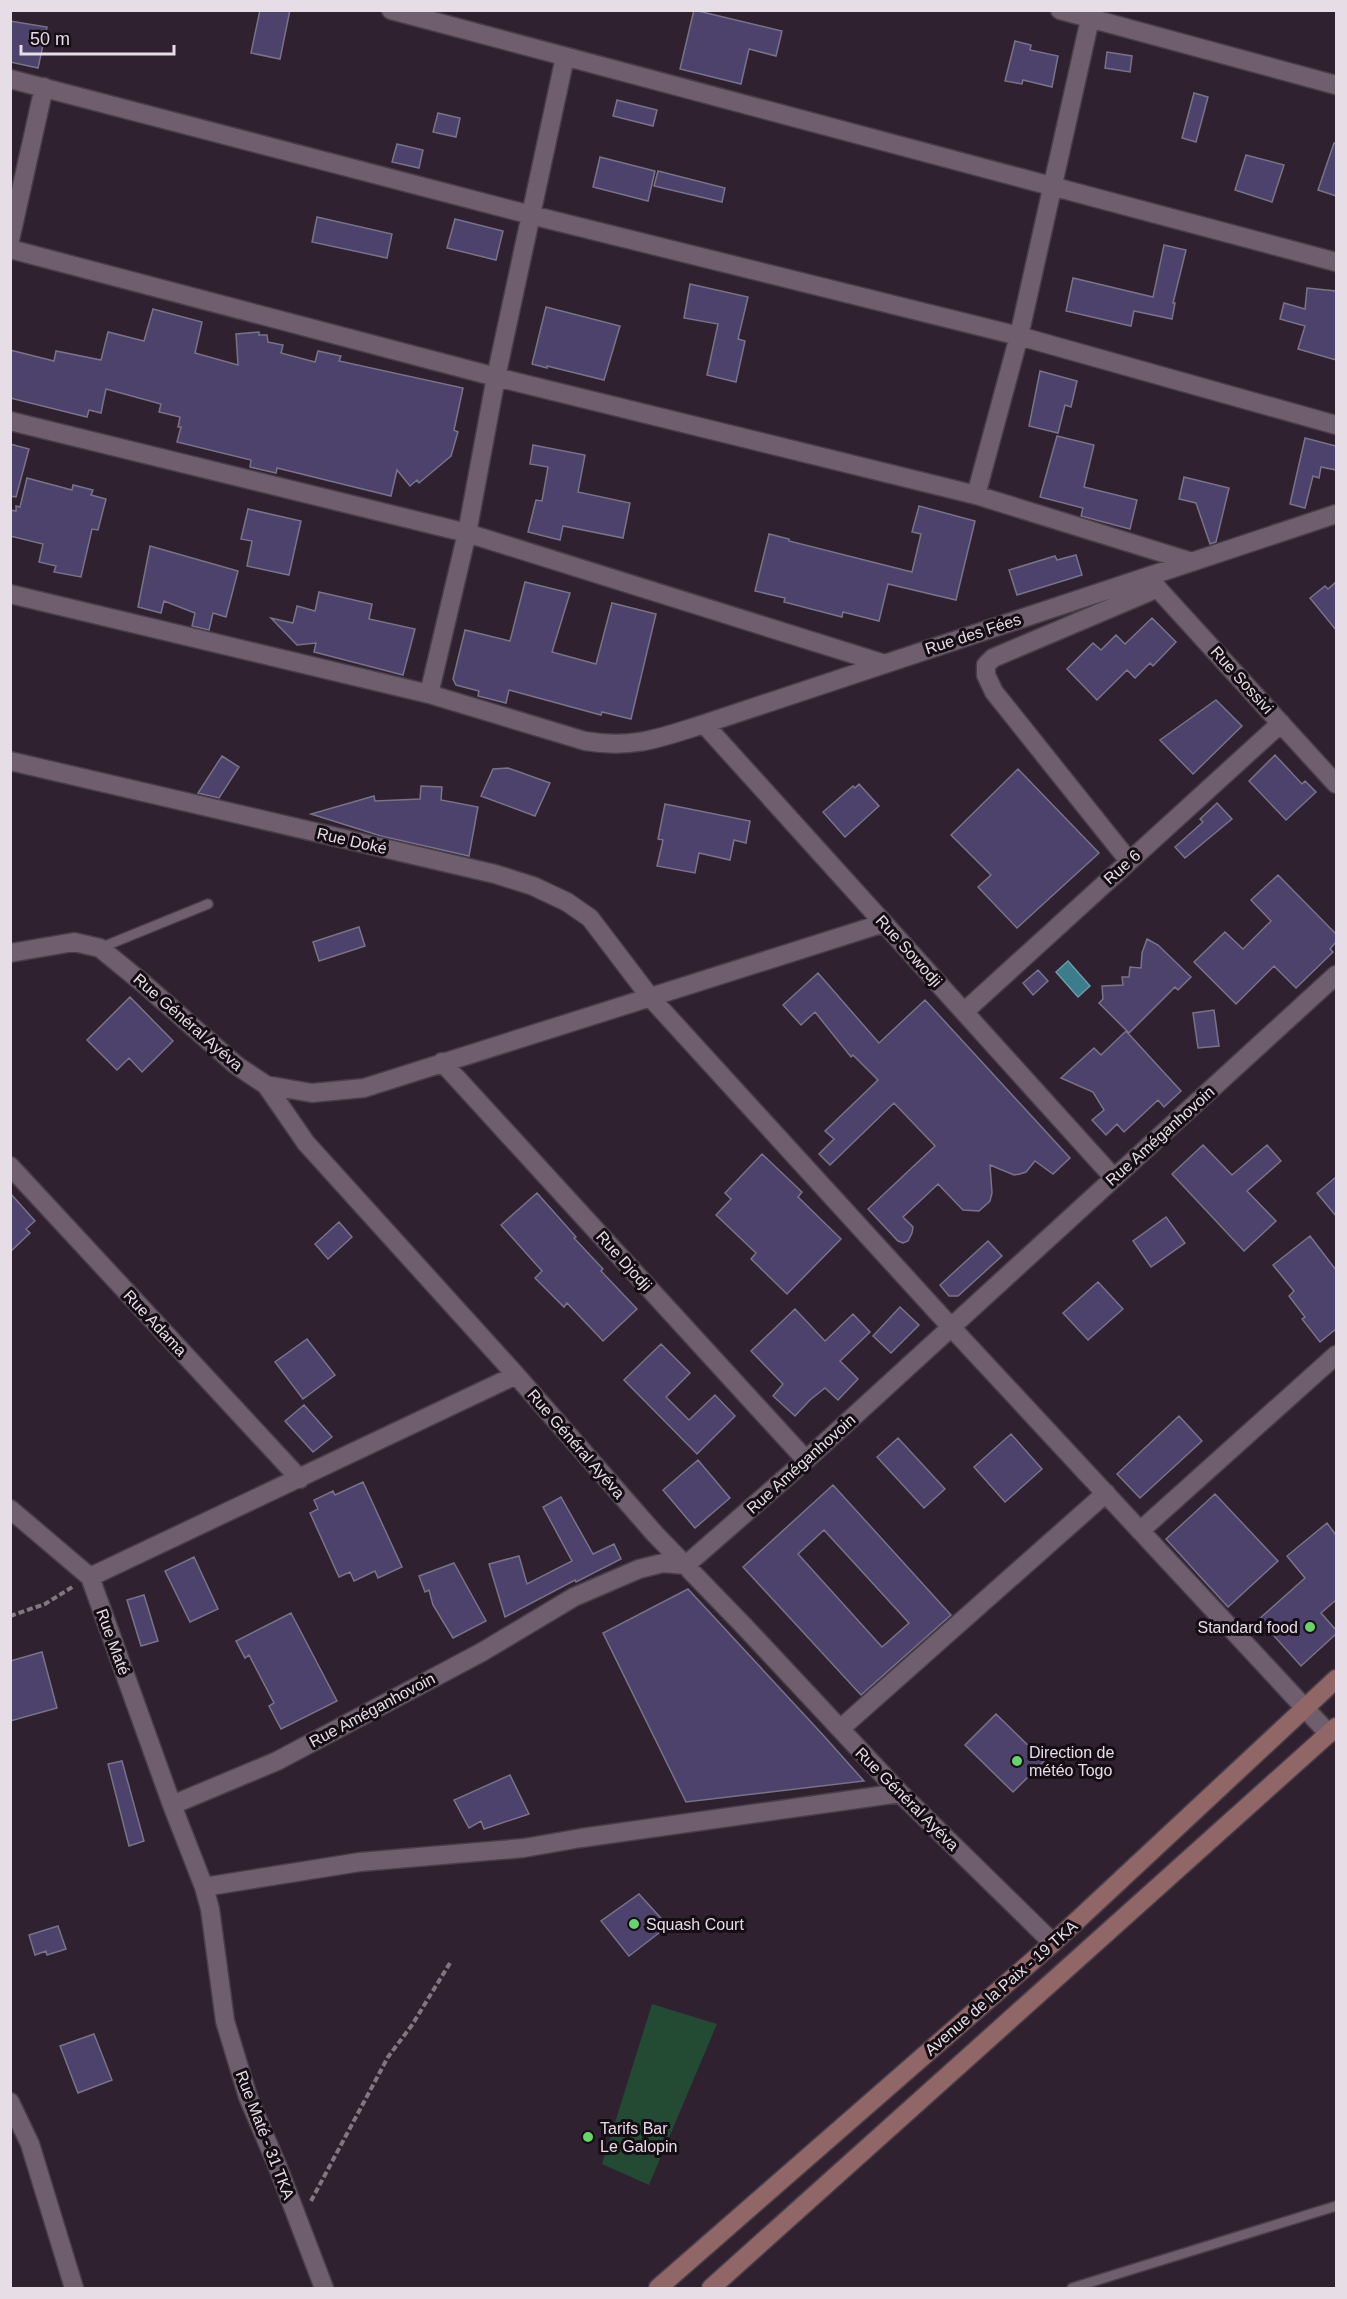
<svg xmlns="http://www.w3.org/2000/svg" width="1347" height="2299" viewBox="0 0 1347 2299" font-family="Helvetica,sans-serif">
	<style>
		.green { fill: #234a33 }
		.water { fill: #3b7d8b; stroke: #6e9aa6; stroke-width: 1.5 }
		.building { fill: #4d426c; stroke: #787388; stroke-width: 1.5; fill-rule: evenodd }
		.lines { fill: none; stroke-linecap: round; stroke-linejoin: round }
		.lane-casing { stroke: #493d49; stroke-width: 12 }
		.street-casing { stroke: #493d49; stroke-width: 21 }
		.secondary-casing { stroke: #493d49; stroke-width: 21 }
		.path { stroke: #827682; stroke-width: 4; stroke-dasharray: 6 3; stroke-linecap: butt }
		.lane { stroke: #6e5e6e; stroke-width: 9 }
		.street { stroke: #6e5e6e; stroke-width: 18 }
		.secondary { stroke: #906666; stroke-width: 18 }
		.poi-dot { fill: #66d466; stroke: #140d13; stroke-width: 2 }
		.labels { text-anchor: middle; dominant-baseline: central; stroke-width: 6; stroke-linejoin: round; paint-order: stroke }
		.street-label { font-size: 16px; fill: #e6dde6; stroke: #140d13 }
		.poi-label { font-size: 16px; fill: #e6dde6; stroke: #140d13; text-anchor: start }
	</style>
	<rect width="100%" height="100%" fill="#2f212f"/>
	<path class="green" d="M652,2004L717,2024L649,2185L602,2164Z"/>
	<path class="water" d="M1068,961L1090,986L1078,997L1056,972Z"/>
	<path class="building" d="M260,10H290L280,59L251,53Z
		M694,10L782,31L776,56L749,49L741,84L680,69Z
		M10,21L47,27L38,68L10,62Z
		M1015,41L1031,45L1030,50L1058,56L1052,87L1023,80L1022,84L1005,81Z
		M1107,52L1132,56L1130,72L1105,68Z
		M1194,93L1208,97L1196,142L1182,138Z
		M617,100L657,110L653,126L613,116Z
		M438,113L460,118L456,137L433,132Z
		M1334,143L1336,144V196L1318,190Z
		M397,144L423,150L419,168L392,162Z
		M1246,155L1284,165L1272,202L1235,190Z
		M600,157L655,171L648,201L593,187Z
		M658,171L725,188L722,202L654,186Z
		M317,217L392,234L387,258L312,242Z
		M455,219L503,231L496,260L447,248Z
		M1164,245L1186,250L1173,303H1175L1172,319L1134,311L1131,326L1066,311L1073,278L1153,297Z
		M690,284L748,297L738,339L745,341L736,382L707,375L718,324L684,318Z
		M1307,288L1336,291V360L1298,349L1305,326L1280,319L1284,303L1305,309Z
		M546,307L620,326L604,380L547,366V368L532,364Z
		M153,309L202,322L195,353L238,365L236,334L259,332V335H267L268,342L283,345L281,353L315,362L318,351L341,356L339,361L463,388L454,430L458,432L451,456L419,483L417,480L410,486L397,470L391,496L277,468L276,473L250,467L251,460L177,442L181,427H178L180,417L159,412L161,404L106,389L101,413L89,410L87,417L10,398V350L54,361L56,351L101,360L108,332L144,341Z
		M1040,371L1077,381L1071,407L1065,405L1058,433L1029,426Z
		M1057,436L1094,445L1084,487L1137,500L1130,529L1081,516L1083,508L1040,497Z
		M1305,438L1336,446V470L1321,467L1319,478L1313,476L1305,508L1290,504Z
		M10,444L29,449L16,497L10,496Z
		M533,445L585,455L578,492L630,503L623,538L563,526L560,540L528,532L536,500L542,501L548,467L530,464Z
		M1184,477L1229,488L1216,542L1210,544L1196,503L1179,499Z
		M27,478L72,490L73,485L93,490L91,495L106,499L98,530L92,529L81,577L54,572L56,566L39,562L43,544L10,536V510L16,511V506L20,507Z
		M919,506L975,521L956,600L888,584L879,621L843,612L842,617L784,602L785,598L755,591L769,534L789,539V541L912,572L921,534L912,532Z
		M248,509L301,521L289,575L247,566L252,541L241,539Z
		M150,546L238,571L226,617L213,613L209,630L192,626L195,613L164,601L161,613L138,607Z
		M1076,555L1082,575L1017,595L1009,570L1055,556L1057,560Z
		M525,582L570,593L552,652L596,664L612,603L656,614L631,719L602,712L601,715L509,690L506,703L478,696L479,691L456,685L453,679L465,630L510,641Z
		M1336,582V630L1310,598L1325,586L1328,589Z
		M319,592L372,604L369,619L415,629L403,675L314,652L316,643L297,645L271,618L293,623L297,606L315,611Z
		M1152,618L1176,642L1153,666L1150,663L1135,678L1127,670L1097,700L1067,669L1093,643L1101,650L1116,635L1125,644Z
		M1216,700L1242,726L1193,774L1160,740Z
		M1275,755L1302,784L1305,781L1316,792L1286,820L1249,781Z
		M222,756L239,767L219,798L198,793Z
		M508,768L550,783L535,816L481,796L493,769Z
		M1018,769L1099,853L1017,928L978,887L991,875L951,835Z
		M859,784L879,806L845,837L823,812L853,786L855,788Z
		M421,786L442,787L441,800L478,807L469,856L381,836L311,814L374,796L375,801L420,799Z
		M1217,803L1232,819L1185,858L1175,847L1203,822L1200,819Z
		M665,804L750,821L746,843L734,840L730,860L699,853L695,873L657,866L663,840L658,839Z
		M1278,875L1336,934V942L1330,949L1333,952L1296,988L1274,966L1236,1004L1194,962L1225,932L1243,949L1271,921L1251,900Z
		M359,927L365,946L319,961L313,942Z
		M1147,939L1158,945L1191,977L1178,990L1175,987L1129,1033L1099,1003L1103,999L1102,986L1123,985L1122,977H1129L1130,967L1141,968L1142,953Z
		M1038,970L1048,981L1033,995L1023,983Z
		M818,973L879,1043L925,1000L1070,1158L1053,1174L1035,1161L1026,1172L1020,1174L1014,1175L990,1165L992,1193L990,1201L979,1211L963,1210L938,1184L903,1217L913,1227L912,1233L908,1241L903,1243L898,1241L868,1209L935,1146L894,1103L830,1165L819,1154L834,1139L825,1131L878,1080L853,1055L851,1057L815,1012L801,1025L783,1005Z
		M130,997L173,1041L142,1072L129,1058L117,1070L87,1040Z
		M1214,1010L1219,1046L1198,1048L1193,1013Z
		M1126,1031L1181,1091L1164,1107L1158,1100L1124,1132L1117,1124L1106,1135L1092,1120L1104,1110L1093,1092L1061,1078L1094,1048L1101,1055Z
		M1203,1145L1232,1175L1267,1145L1281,1161L1247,1191L1276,1221L1244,1251L1172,1174Z
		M762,1154L802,1192L798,1197L841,1239L787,1294L751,1259L756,1253L716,1215L731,1199L725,1193Z
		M1336,1177V1216L1317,1193Z
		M10,1193L35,1221L26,1229L30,1233L10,1252Z
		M537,1193L576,1237L574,1238L603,1269L601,1271L637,1309L603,1341L567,1303L564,1307L535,1278L542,1271L501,1225Z
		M1166,1217L1185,1243L1151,1267L1133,1241Z
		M339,1222L352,1237L328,1259L315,1244Z
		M1310,1236L1336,1270V1329L1320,1342L1302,1319L1305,1317L1289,1296L1294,1291L1273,1265Z
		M988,1241L1002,1256L958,1296H949L940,1285Z
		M1098,1282L1123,1309L1088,1340L1063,1313Z
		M900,1307L919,1325L891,1353L873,1336Z
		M795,1309L825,1341L853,1314L870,1332L840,1361L858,1379L838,1400L825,1388L810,1400L795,1416L773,1396L783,1384L751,1351Z
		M307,1339L335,1375L303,1399L275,1362Z
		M661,1344L690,1373L666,1397L689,1420L715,1395L735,1416L697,1454L624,1380Z
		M304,1405L332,1437L313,1452L285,1421Z
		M1179,1416L1202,1441L1140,1498L1117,1474Z
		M1011,1434L1042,1469L1005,1502L974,1467Z
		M898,1438L945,1489L924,1508L877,1457Z
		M698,1460L730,1498L695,1528L663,1490Z
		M363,1482L402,1567L378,1578L375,1571L354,1581L350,1572L339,1577L310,1513L318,1509L314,1500L333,1491L335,1495Z
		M833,1485L951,1615L861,1695L743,1567ZM824,1530L909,1623L882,1647L798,1554Z
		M1215,1494L1278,1561L1228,1607L1166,1539Z
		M561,1497L593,1554L614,1544L621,1559L576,1582L575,1580L505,1617L489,1564L519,1556L527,1584L572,1561L543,1507Z
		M1327,1523L1336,1535V1600L1321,1613L1336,1630V1634L1301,1666L1259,1619L1305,1578L1287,1556Z
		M194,1557L218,1609L190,1622L165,1571Z
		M454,1563L486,1621L453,1638L433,1605L429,1590L425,1592L419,1576Z
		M688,1589L823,1735L864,1781L686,1802L603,1633Z
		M144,1595L158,1641L141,1646L127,1600Z
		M291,1613L337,1701L281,1729L269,1706L274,1703L249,1655L245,1658L236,1641Z
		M42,1652L57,1708L10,1721V1661Z
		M996,1714L1044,1761L1013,1792L965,1745Z
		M122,1761L144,1841L129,1846L108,1764Z
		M510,1775L529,1814L484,1829L481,1821L469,1828L454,1800Z
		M639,1894L668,1926L629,1956L601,1921Z
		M58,1926L66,1949L47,1955L46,1951L35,1955L29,1935Z
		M94,2034L112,2080L78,2093L60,2046Z"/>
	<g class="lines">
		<g class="lane-casing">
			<path id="lane" d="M100,948L208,904
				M1072,2288L1336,2206"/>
		</g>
		<g class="street-casing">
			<path id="street" d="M391,10L1336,262
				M1060,10L1336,85
				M10,79L531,215L1019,336L1336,425
				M10,240L44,87
				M10,249L496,377L976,495L1192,562
				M10,421L467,533L885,664
				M976,495L1019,336L1092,10
				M1150,580L1336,784
				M10,594L429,694L585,741C633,749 660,738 704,724L1336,514
				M429,694L467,533L496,377L565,57
				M704,724L1114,1178
				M10,761L495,874L533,886L567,902L590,918L650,997L951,1327L1329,1734
				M1129,861L994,692L986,675V665L993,658L1158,588
				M10,953L74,942L100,948L144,984L236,1065L266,1085L306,1143L516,1375L655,1534L745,1627L900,1793L1053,1943
				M964,1012L1281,723
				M442,1062L806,1460
				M266,1085L312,1093L364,1088L884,923
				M10,1166L300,1479
				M10,1509L90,1577L172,1805L204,1887L210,1909L225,2021L248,2097L277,2165L324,2288
				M1140,1531L1336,1355
				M90,1577L516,1375
				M840,1729L1106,1493
				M172,1805L277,1761L482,1652L574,1597L639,1569L663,1563L686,1565L806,1460L1336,975
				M204,1887L360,1862L524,1848L581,1838L900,1793
				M10,2102L30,2144L74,2288"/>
		</g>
		<g class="secondary-casing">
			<path id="secondary" d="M658,2288L1053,1943L1336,1679
				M711,2288L1336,1727"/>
		</g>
		<path class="path" d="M10,1616L45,1604L74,1586
			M311,2201L388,2057L412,2025L450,1963"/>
		<use href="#lane" class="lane"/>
		<use href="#street" class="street"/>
		<use href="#secondary" class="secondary"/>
	</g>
	<g class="poi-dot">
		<circle cx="1310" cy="1627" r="6"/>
		<circle cx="1017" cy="1761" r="6"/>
		<circle cx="634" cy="1924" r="6"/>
		<circle cx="588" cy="2137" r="6"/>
	</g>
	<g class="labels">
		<g class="street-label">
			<text transform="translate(973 634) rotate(-18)">Rue des Fées</text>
			<text transform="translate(1242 680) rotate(48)">Rue Sossivi</text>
			<text transform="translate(352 841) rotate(13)">Rue Doké</text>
			<text transform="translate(1122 867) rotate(-42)">Rue 6</text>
			<text transform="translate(909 951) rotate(48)">Rue Sowodji</text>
			<text transform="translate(188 1022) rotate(41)">Rue Général Ayéva</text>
			<text transform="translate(1160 1136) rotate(-42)">Rue Améganhovoin</text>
			<text transform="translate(624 1261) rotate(48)">Rue Djodji</text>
			<text transform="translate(155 1323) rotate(47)">Rue Adama</text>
			<text transform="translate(576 1444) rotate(49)">Rue Général Ayéva</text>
			<text transform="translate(801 1464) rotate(-42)">Rue Améganhovoin</text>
			<text transform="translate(113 1642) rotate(70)">Rue Maté</text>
			<text transform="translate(372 1710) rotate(-28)">Rue Améganhovoin</text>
			<text transform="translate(907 1799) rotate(45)">Rue Général Ayéva</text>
			<text transform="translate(1001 1988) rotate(-41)">Avenue de la Paix - 19 TKA</text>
			<text transform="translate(265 2135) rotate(69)">Rue Maté - 31 TKA</text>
		</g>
		<g class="poi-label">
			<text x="1298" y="1627" text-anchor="end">Standard food</text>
			<text x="1029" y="1752">Direction de<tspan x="1029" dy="18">météo Togo</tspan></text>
			<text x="646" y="1924">Squash Court</text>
			<text x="600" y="2128">Tarifs Bar<tspan x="600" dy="18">Le Galopin</tspan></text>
		</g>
	</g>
	<rect width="1347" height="2299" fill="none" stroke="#e6dde6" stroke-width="24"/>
	<path d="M21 45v9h153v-9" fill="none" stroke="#e6dde6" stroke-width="3"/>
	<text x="30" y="45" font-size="18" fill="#e6dde6" stroke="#140d13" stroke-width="4.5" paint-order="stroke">50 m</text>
</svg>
